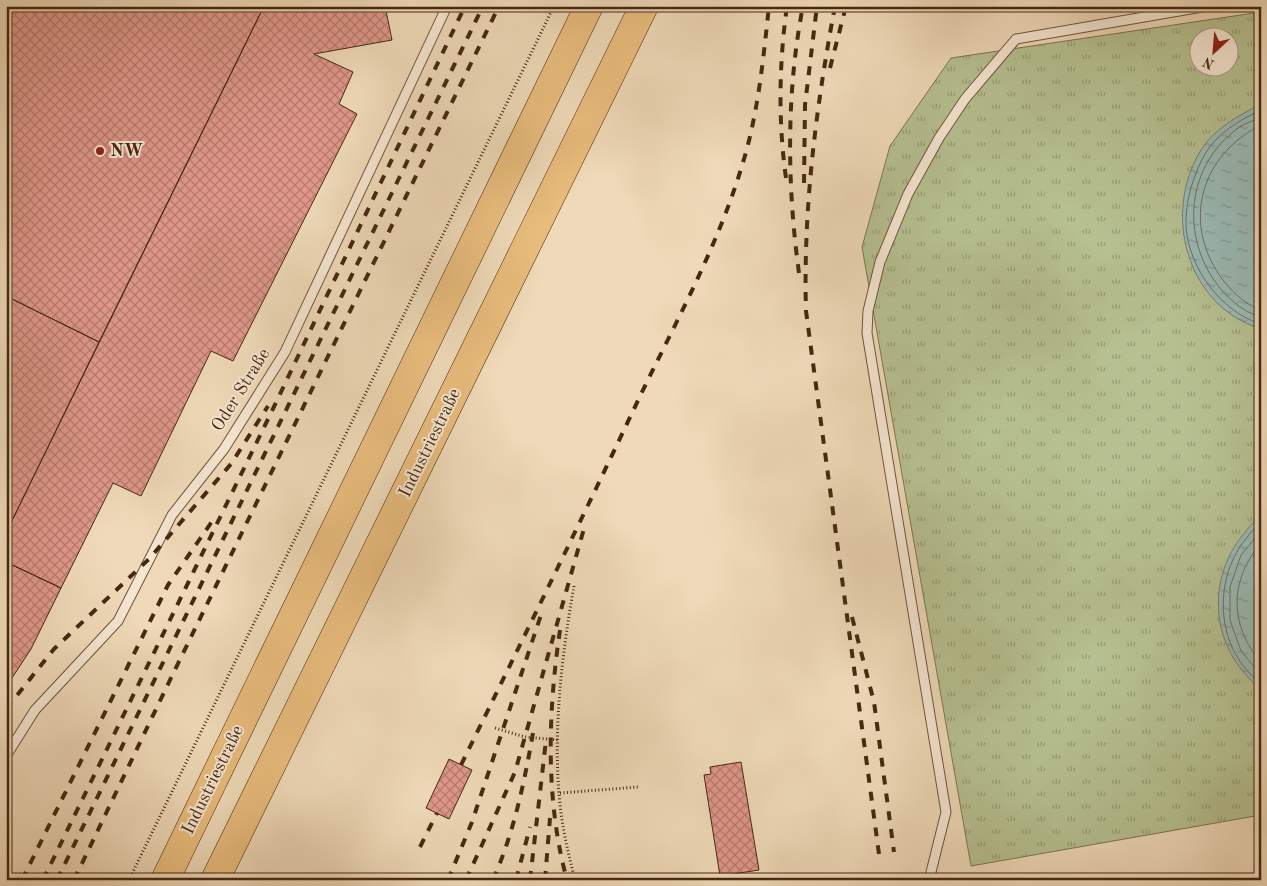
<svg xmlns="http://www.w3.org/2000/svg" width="1267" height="886" viewBox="0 0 1267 886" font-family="'Old Standard TT',serif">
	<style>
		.grass { fill: url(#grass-tufts); stroke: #7e7452; fill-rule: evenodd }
		.water { fill: url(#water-ripples); stroke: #787f73 }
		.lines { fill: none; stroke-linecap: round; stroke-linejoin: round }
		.shore { stroke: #707062; stroke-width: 1 }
		.building { fill: url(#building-cross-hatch); stroke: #462812 }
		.service-casing { stroke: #70543c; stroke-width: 11 }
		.trunk-casing { stroke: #462812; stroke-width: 29 }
		.path { stroke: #462812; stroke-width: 3; stroke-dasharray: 1 2.5; stroke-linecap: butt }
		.service { stroke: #f5e6d1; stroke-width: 9 }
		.trunk { stroke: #e8bc7c; stroke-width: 28 }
		.rail { stroke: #462812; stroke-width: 4; stroke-dasharray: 9 9; stroke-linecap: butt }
		.poi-dot { fill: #8f2418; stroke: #f5e6d1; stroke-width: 2 }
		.labels { text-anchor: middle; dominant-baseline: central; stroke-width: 4; stroke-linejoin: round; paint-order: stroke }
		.poi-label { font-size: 18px; font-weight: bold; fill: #462812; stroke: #f5e6d1; text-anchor: start }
		.street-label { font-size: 18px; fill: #462812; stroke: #f5e6d1 }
	</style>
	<defs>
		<pattern id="grass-tufts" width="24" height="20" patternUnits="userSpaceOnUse" patternTransform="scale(1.25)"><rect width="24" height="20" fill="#b6c091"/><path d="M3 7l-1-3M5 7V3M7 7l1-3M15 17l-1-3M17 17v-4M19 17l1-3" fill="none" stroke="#969c75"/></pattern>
		<pattern id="water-ripples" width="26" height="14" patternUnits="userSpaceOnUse" patternTransform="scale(1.25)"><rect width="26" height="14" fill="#9ab9b3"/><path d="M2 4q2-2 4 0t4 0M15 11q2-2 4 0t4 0" fill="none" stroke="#7f9690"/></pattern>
		<pattern id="building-cross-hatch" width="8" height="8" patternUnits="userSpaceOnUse" patternTransform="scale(1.25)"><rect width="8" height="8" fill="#e0978a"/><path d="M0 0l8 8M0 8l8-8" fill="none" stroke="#b77b6f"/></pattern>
	</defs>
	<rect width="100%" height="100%" fill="#efd9b8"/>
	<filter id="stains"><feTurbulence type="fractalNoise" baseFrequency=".004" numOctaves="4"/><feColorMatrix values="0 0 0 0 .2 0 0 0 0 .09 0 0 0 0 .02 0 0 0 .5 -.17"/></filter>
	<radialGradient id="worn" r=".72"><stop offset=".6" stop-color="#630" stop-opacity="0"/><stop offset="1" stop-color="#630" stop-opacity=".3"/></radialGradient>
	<path class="grass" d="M1261,12V815L971,866L862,247L890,146L951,58ZM1200,38H1230V68H1200Z"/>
	<path class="water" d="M1261,104V329C1186,306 1162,213 1201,150C1215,128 1238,116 1261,104Z
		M1261,517V689C1253,684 1248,677 1242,670C1210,631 1211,575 1242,536C1248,528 1253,522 1261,517Z"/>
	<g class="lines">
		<path class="shore" d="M1261,110C1240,120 1217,133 1205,154C1193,176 1185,201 1186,227C1189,268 1221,312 1261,324
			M1261,117C1253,121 1243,124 1237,129C1188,165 1181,232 1214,280C1225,296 1242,312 1261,317
			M1261,125C1201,155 1182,221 1220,276C1229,289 1245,305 1261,310
			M1261,523C1254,527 1250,534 1245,540C1212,581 1216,651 1261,683
			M1261,531L1241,555L1230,587V620L1241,651L1261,675
			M1261,543C1229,581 1229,624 1261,663"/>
	</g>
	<path class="building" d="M6,6H264L99,342L6,296Z
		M264,6H385L392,40L314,54L353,72L339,104L357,114L233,361L211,351L141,496L113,483L61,588L6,562V533Z
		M6,296L99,342L6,533Z
		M6,562L61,588L31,649L6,687Z
		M449,759L472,770L449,819L426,808Z
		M741,762L759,870L720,876L704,775L711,774L710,767Z"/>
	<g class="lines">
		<g class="service-casing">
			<path id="service" d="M6,756L35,710L118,621L172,515L224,449L285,352L447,6
				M929,880L946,812L867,333L868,311L880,262L908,194L939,138L965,99L1016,39L1208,6"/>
		</g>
		<g class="trunk-casing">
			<path id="trunk" d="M165,880L589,6
				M215,880L644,6"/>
		</g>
		<path class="path" d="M574,586C561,659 551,745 562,820C565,840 570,860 575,880
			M495,728L525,737L559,740
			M560,793L638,787
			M129,880L554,6"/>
		<use href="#service" class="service"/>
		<use href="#trunk" class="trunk"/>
		<path class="rail" d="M835,6C816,107 803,209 806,311L879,854
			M830,68L846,6
			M786,178C778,121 779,63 787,6
			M804,183L805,105L817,6
			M799,273C787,186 786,92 803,6
			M852,617L874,702L894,852
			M560,630C548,711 545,800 567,880
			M6,709L54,649L149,559L231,464L268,406
			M461,765C522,641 583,517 642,392C677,320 717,247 741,169C758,116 763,61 769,6
			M420,847L437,813
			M22,880L168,585L213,520
			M43,880L270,415L465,6
			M57,880L483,6
			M74,880L170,680L499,6
			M448,880L472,822L541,615
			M466,880L515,772L585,525
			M493,880C514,832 524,784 533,733
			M516,880L530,827
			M530,880L546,740
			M545,880L550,818"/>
	</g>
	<circle class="poi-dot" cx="100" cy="151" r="5"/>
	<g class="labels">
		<g class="poi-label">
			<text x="110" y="151">NW</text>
		</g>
		<g class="street-label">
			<text transform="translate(241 390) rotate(-58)">Oder Straße</text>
			<text transform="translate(430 443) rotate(-64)">Industriestraße</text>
			<text transform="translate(213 780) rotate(-64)">Industriestraße</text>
		</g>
	</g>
	<rect width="1267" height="886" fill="none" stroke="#efd9b8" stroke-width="25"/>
	<rect x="8" y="8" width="1252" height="871" fill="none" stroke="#462812" stroke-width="2.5"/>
	<rect x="12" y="12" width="1242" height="861" fill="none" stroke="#462812"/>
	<g transform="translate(1214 52) rotate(206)"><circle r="24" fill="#f5e6d1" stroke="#af9a85"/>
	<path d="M0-4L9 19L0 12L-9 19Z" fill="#8f2418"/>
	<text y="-8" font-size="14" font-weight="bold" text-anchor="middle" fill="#462812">N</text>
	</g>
	<rect width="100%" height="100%" filter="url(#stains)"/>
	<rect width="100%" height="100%" fill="url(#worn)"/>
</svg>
